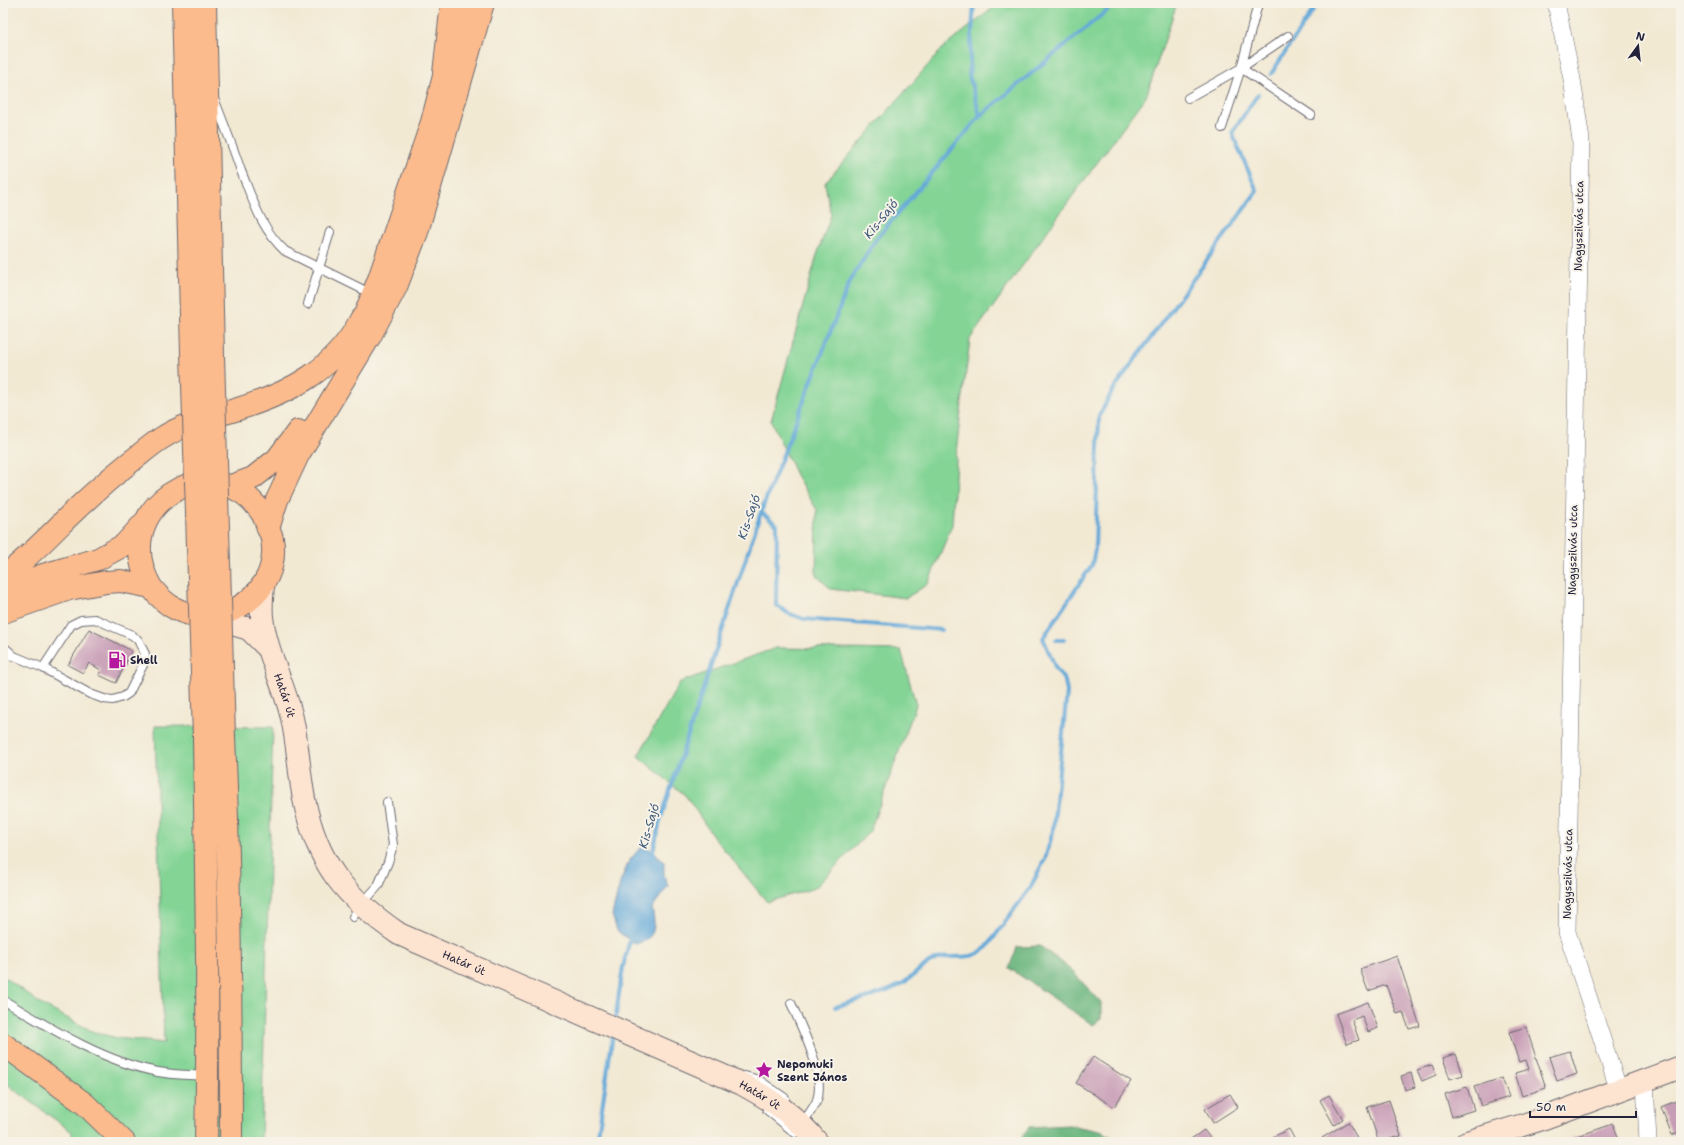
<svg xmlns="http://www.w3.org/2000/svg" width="1684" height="1145" viewBox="0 0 1684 1145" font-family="'Shantell Sans',sans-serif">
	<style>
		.green { fill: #83d495; stroke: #527b68 }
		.forest { fill: #6ab67e; stroke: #466c5c }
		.water { fill: #64a9d9; stroke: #43668a }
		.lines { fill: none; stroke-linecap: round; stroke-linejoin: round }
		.stream { stroke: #64a9d9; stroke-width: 4 }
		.building { fill: #c79cb5 }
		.lane-casing { stroke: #6b6870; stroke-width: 10 }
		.street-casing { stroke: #6b6870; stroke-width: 18 }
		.secondary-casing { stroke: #6b6870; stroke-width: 24 }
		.primary-casing { stroke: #6b6870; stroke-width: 24 }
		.highway-casing { stroke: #6b6870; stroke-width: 24 }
		.lane { stroke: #fff; stroke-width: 8 }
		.street { stroke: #fff; stroke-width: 17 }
		.secondary { stroke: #fde4d1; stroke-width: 22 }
		.primary { stroke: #fbbb8d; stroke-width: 22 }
		.highway { stroke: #fbbb8d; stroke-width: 22 }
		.highway-bridge-casing { stroke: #6b6870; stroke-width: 24; stroke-linecap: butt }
		.highway-bridge { stroke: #fbbb8d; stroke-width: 22 }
		.labels { text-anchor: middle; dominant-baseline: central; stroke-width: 4; stroke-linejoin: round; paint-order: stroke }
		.street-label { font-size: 11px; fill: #22223b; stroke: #f7f3e8 }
		.poi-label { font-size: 11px; font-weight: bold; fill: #22223b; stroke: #f7f3e8; text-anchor: start }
		.water-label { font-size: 12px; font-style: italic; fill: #3c587a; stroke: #f7f3e8 }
	</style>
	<rect width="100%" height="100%" fill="#f7f3e8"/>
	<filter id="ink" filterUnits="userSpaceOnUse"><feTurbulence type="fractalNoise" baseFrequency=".025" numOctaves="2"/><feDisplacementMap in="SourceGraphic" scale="8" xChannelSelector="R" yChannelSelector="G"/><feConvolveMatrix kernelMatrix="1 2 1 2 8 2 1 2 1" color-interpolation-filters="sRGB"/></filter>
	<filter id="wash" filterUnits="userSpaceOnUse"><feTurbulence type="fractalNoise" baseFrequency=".012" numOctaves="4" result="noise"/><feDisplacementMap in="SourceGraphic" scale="16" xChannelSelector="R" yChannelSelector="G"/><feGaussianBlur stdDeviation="0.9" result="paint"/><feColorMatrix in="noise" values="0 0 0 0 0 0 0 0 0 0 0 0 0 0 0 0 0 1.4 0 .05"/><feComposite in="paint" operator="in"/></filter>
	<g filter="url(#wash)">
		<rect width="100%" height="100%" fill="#f2e9d3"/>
		<path class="green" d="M999,3H1177L1146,97L1066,205L970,339L957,444L952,525L928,584L906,598L831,589L816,575L817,510L796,475L771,421L817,255L831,215L825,183L943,48Z
			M776,648L901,650L916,705L870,831L815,888L767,902L713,836L686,796L638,756L680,682Z
			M155,726L273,727L261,1142H72V1132L3,1081V976L42,1005L94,1032L117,1038L164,1043Z"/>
		<path class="forest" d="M1040,946L1068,967L1101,1002V1019L1093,1025L1009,968L1017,947Z
			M1069,1125L1104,1132L1118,1142H1018L1029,1127Z"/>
		<path class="water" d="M641,847L648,848L664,862V875L668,886L652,908C656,927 656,939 635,944L617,931L612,915L620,883L629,861Z"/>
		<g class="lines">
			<path class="stream" d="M974,3L969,75L980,116
				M1271,74L1315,7
				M761,512L777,525L776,605L788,613L804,619L942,630
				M1043,638L1092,565L1095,549L1099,416L1113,390L1257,191L1232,133L1258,94
				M1056,640H1064
				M652,856L660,821L761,512L850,281L876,239L980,116L1116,3
				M835,1007C856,1000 880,996 900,985C913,978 923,963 938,959C958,953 969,963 987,947L1030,888L1045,859L1053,831L1067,692L1065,681L1056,669L1043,638
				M615,1021L623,967L631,936
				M597,1142L613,1034"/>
		</g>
		<g id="blocks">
			<path class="building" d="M89,629L132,651L116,683L99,675L101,670L89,663L83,673L68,665Z
				M1397,956L1420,1026L1409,1029L1403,1012L1397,1014L1386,985L1368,991L1360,969Z
				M1368,1002L1378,1028L1368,1032L1362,1016L1352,1020L1359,1040L1347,1044L1336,1014Z
				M1526,1027L1546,1088L1522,1096L1515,1073L1529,1069L1526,1060L1519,1062L1509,1032Z
				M1570,1051L1577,1074L1557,1081L1549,1057Z
				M1456,1054L1463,1075L1450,1079L1443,1058Z
				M1093,1057L1131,1081L1114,1107L1076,1083Z
				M1432,1065L1436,1075L1422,1081L1417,1070Z
				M1411,1073L1415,1087L1405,1090L1401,1076Z
				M1502,1078L1509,1097L1481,1106L1474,1087Z
				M1467,1087L1474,1110L1452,1117L1445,1094Z
				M1230,1094L1238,1107L1213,1123L1205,1109Z
				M1329,1095L1343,1119L1334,1125L1320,1100Z
				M1681,1099V1131L1672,1135L1661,1107Z
				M1389,1100L1401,1136L1379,1142L1367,1107Z
				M1348,1122L1359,1141L1324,1142L1322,1138Z
				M1613,1124L1620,1142H1573L1572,1138Z
				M1289,1129L1296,1142H1263Z
				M1204,1130L1213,1142H1188V1141Z"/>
		</g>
	</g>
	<g filter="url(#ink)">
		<use href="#blocks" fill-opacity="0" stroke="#6b6870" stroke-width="1"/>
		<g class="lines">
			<g class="lane-casing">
				<path id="lane" d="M1241,68L1311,115
					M1188,98L1241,68L1288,36
					M215,101C224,124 233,147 241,171C253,200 261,229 285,251L372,294
					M1222,128L1241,68L1258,4
					M308,304L330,232
					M3,646L14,656
					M3,655L14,656L43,668L90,694L104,699L113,700L123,697L129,693L145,661V654L138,640L132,635L95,619L81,620L71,625L43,668
					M353,917L361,905L378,886L388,862L393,845L387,802
					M3,1000C50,1028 104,1062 158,1072C174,1075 191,1075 207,1076
					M791,1003C801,1027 826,1074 817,1100C814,1108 807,1116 802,1124
					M745,1076L759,1080L785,1098
					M767,1110L795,1133"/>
			</g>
			<g class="street-casing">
				<path id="street" d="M1556,3L1572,79L1581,140L1567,932L1619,1091
					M1645,1082L1648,1142"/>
			</g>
			<g class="secondary-casing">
				<g id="secondary">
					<path id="s1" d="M263,586C262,596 261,607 262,617C266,652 284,684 292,718C298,745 299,773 304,799C317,864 345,897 399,934L742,1084C773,1101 795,1115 817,1142"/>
					<path d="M205,616L249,629L268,648"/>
					<path d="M1467,1142L1539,1120L1681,1067"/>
				</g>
			</g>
			<g class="primary-casing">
				<path id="primary" d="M357,335L379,279L432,122L463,3
					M228,487L253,478L277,459L298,431
					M268,529L277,500L298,455L370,336L396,287L417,232L483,3
					M3,577C27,559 48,537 69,516C90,496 111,477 133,460C142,453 152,444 162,438C185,423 213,417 238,409C290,393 336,369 361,319
					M3,591L43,575L98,559L124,545L144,523
					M3,612L69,589L106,582L121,581L151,587C158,596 165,604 176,609C223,633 282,592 272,539C272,535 269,531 268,528C266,521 264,515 259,509C209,444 106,509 151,587"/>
			</g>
			<g class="highway-casing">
				<path id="highway" d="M183,3L192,354
					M205,3L213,355
					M444,73L452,3
					M204,737C206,872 209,1007 206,1142
					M224,737C230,872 231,1007 231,1142
					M3,1044L85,1104L124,1142"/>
			</g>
			<use href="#lane" class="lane"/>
			<use href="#street" class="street"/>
			<use href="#secondary" class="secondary"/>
			<use href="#primary" class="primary"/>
			<use href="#highway" class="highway"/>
			<g class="highway-bridge-casing">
				<path id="highway-bridge" d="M192,354L204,737
					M213,355L224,737"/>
			</g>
			<use href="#highway-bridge" class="highway-bridge"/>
		</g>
	</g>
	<defs>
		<g id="fuel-bare" transform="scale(1.38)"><path d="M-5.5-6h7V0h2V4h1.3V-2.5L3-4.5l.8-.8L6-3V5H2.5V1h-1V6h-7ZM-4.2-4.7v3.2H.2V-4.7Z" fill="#b5179e" stroke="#f7f3e8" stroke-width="2.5" paint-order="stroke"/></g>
		<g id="sight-bare" transform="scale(1.38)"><path d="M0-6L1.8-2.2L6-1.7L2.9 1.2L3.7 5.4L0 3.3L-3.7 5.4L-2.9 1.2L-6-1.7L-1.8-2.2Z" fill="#b5179e" stroke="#f7f3e8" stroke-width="2.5" paint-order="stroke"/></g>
	</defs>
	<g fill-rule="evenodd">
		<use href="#fuel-bare" x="117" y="660"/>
		<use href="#sight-bare" x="764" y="1070"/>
	</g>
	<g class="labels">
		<g class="street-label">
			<text transform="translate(1579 226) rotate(-89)">Nagyszilvás utca</text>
			<text transform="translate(1573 550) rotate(-89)">Nagyszilvás utca</text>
			<text stroke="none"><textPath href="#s1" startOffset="113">Határ út</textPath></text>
			<text transform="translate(1568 874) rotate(-89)">Nagyszilvás utca</text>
			<text stroke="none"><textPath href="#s1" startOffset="460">Határ út</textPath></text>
			<text stroke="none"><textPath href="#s1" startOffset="784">Határ út</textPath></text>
		</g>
		<g class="poi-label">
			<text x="130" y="660">Shell</text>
			<text x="777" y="1064">Nepomuki<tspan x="777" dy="13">Szent János</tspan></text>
		</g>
		<g class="water-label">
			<text transform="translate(881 219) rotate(-51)">Kis-Sajó</text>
			<text transform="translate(749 517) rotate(-71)">Kis-Sajó</text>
			<text transform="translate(649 826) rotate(-74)">Kis-Sajó</text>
		</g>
	</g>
	<rect width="1684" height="1145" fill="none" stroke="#f7f3e8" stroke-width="16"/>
	<g transform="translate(1638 46) rotate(15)" stroke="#f7f3e8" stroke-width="3" paint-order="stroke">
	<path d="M0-3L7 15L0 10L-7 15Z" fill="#22223b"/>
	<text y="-6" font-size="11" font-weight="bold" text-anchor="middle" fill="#22223b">N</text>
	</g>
	<path d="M1530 1111v6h106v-6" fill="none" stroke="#22223b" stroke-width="2"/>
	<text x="1536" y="1111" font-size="12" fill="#22223b" stroke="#f7f3e8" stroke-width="3" paint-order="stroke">50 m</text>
</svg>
